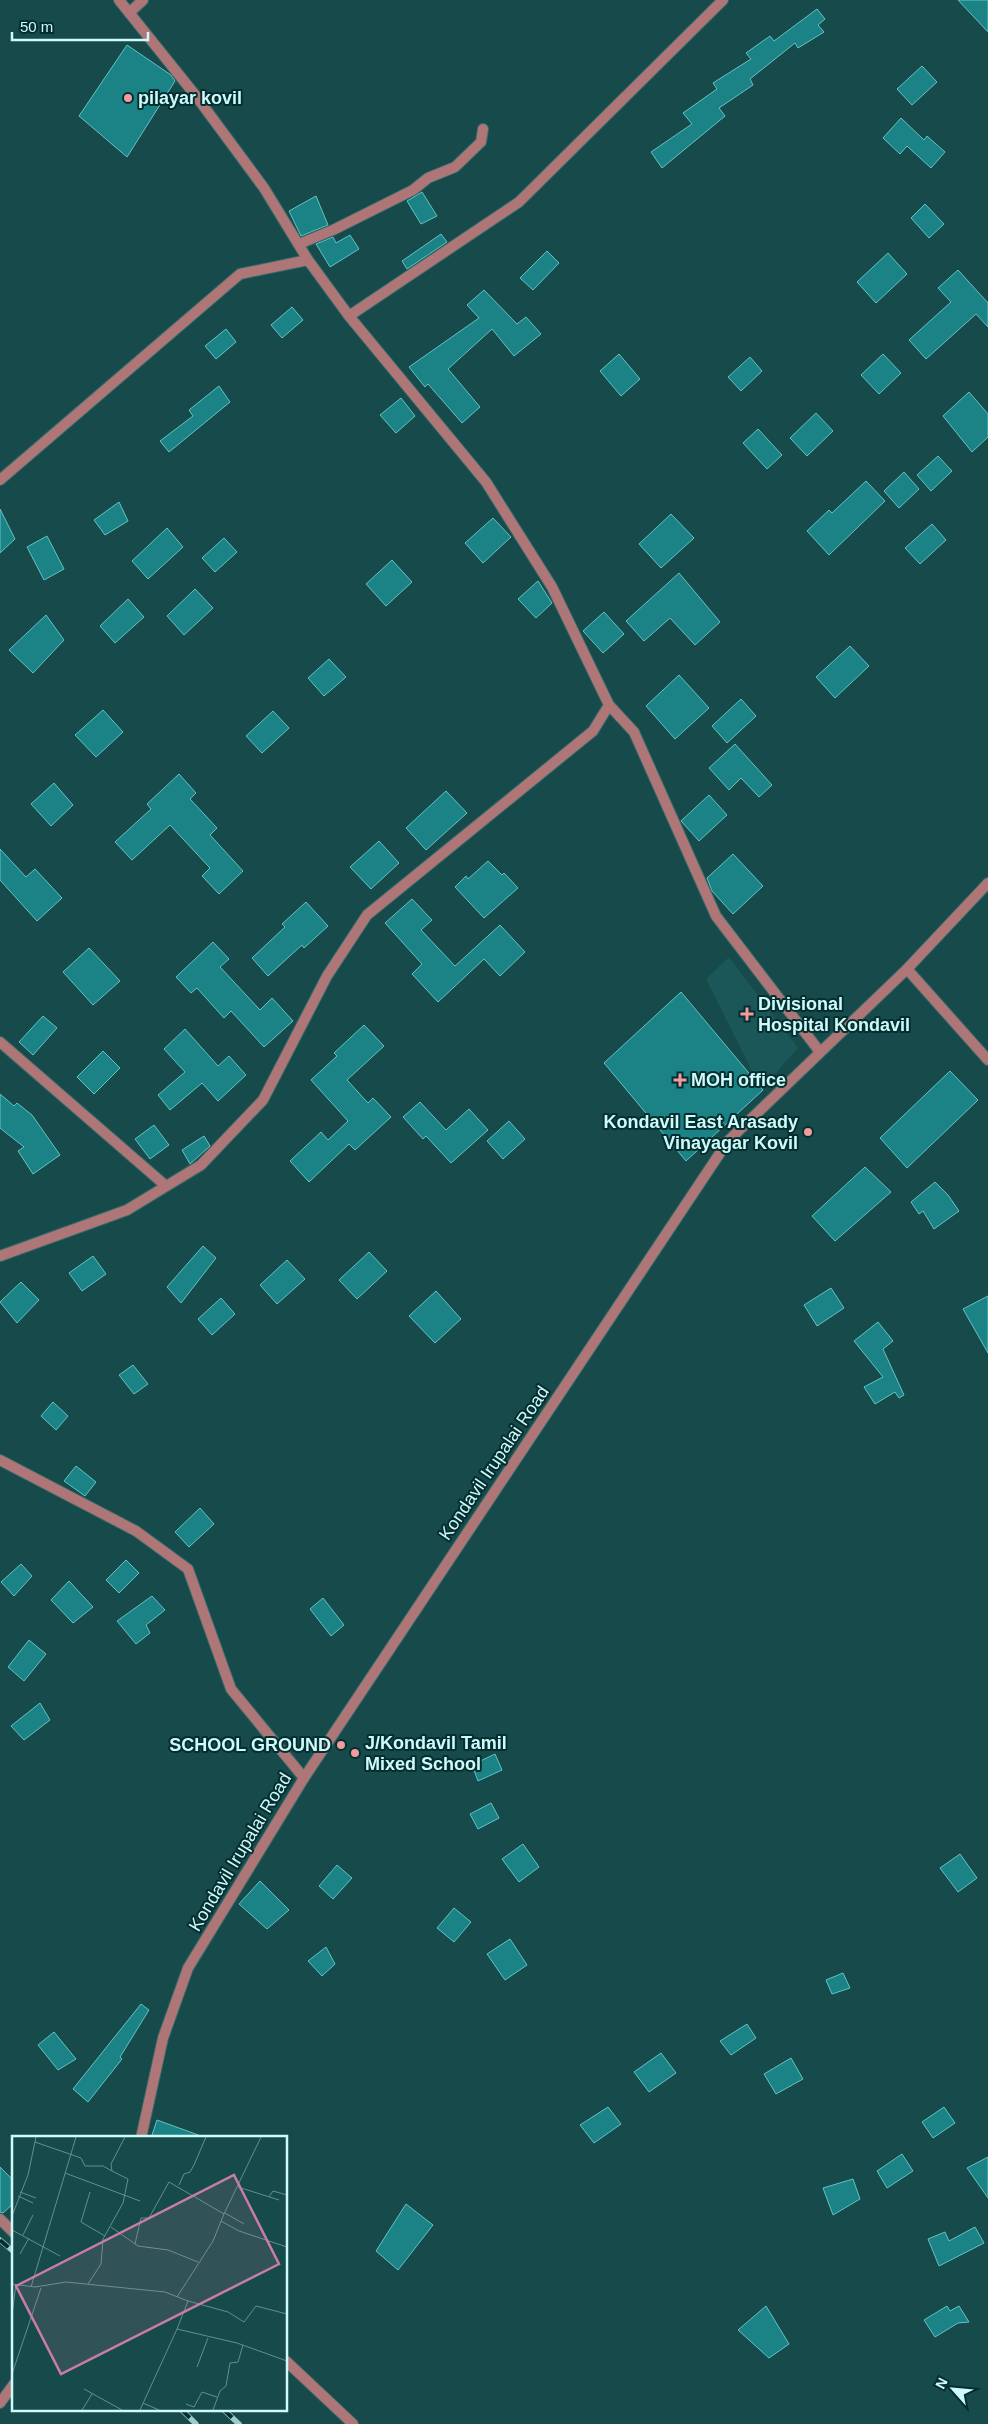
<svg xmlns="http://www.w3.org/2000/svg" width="988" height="2424" viewBox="0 0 988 2424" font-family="Arial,sans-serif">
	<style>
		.built { fill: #1b5758 }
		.building { fill: #1b8385; stroke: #65c2c4 }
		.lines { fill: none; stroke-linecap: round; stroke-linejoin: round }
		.minor-casing { stroke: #386a6a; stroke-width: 12 }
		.tertiary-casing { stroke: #386a6a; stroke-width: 12 }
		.minor { stroke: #af7678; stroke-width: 10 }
		.tertiary { stroke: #af7678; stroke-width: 10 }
		.rail-casing { stroke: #9dcaca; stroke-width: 5.5 }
		.rail { stroke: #042e2f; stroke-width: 4; stroke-dasharray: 11; stroke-linecap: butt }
		.poi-dot { fill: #f49b9f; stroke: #042e2f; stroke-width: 2 }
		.labels { text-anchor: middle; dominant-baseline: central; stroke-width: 4; stroke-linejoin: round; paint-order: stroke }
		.poi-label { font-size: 18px; font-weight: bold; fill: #cffafa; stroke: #042e2f; text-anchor: start }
		.street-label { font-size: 18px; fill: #cffafa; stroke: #042e2f }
		.inset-road { fill: none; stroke: #619090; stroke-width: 1 }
		.view { fill: #c87ea3; fill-opacity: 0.15; stroke: #c87ea3; stroke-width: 2.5 }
		.inset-edge { fill: none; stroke: #cffafa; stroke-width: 2.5 }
	</style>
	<rect width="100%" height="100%" fill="#174a4a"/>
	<path class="built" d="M729,957L798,1048L761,1089L706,979Z"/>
	<path class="building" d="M958,0H988V32Z
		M817,9L825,19L818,25L824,32L798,48L795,43L750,79L753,85L719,108L725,116L662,168L651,152L692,124L683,113L717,89L713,83L751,59L746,53L770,36L774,41Z
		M127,45L171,75L175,81L127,157L79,116Z
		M922,66L937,82L912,105L897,89Z
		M901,118L924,140L927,136L945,152L931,168L907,146L900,154L883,138Z
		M422,192L437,216L421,224L407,201Z
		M316,196L328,225L301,236L289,211Z
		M925,204L944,224L929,238L911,218Z
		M441,234L447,242L407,269L402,261Z
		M350,235L359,249L330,267L316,244L333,237L336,243Z
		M547,251L559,263L533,290L520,278Z
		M888,253L907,274L876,303L857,282Z
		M958,270L988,303V327L976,314L926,359L909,340L951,302L938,288Z
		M484,290L517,324L526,317L541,334L514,356L492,329L448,369L480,407L462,423L428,384L425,387L409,367L479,318L467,305Z
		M292,307L303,320L282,338L271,325Z
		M226,329L236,342L216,359L205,346Z
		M619,354L640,379L621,396L600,371Z
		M883,354L901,373L879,394L861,375Z
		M750,357L762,371L741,391L728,377Z
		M219,386L230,402L169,452L160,441L193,416L189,410Z
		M969,392L988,414V437L972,452L943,416Z
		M401,398L415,416L396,433L380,415Z
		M816,413L833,431L807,456L790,438Z
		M758,429L782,455L767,469L743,443Z
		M938,456L952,471L931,491L917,475Z
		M904,472L919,489L899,508L884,491Z
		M866,481L885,501L829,555L807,531L829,510L832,513Z
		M119,502L128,521L105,535L94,520Z
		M0,509L15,539L0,553Z
		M671,514L694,538L661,568L639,544Z
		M493,518L511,537L483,563L465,543Z
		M932,524L946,540L920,564L905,548Z
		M167,528L183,547L148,579L132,561Z
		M47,536L64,569L44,580L27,547Z
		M224,538L237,552L215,572L202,558Z
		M392,560L412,582L386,606L366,584Z
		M679,573L720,622L695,645L670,618L644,641L626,621Z
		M538,581L552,603L536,618L518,599Z
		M195,589L213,608L184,635L167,616Z
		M128,599L144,617L115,643L100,626Z
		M604,612L624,634L603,653L583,631Z
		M46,615L64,640L33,673L9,650Z
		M850,646L869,666L835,698L816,677Z
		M329,659L346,677L324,696L308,678Z
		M679,675L709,708L675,739L646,706Z
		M741,699L756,716L727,743L712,726Z
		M103,710L123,732L96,757L75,735Z
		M273,711L289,728L262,753L246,736Z
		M735,744L772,785L759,797L741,778L729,790L709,768Z
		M179,774L196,793L190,799L217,828L210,835L243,871L219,894L202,876L210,868L170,825L132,860L115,842L151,809L147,804Z
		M54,783L73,805L51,826L31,804Z
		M446,791L467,813L426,850L406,828Z
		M709,795L727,815L699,841L681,821Z
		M379,841L399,863L371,889L350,867Z
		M0,849L26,877L35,869L62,898L37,921L0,880Z
		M733,854L763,886L733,914L712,891L707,878Z
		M488,861L502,875L504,873L518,888L484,918L455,887L466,876L468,879Z
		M412,899L432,920L421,930L455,966L500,925L525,952L500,976L484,959L438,1002L412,974L422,964L385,923Z
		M306,902L328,926L304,948L302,945L268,976L252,958L285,927L282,924Z
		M213,942L229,959L220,967L260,1010L272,998L293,1021L264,1047L231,1011L224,1018L197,988L191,993L176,977Z
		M89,948L120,981L93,1005L63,972Z
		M681,992L763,1090L686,1161L604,1063Z
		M43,1016L57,1028L33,1055L19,1042Z
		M364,1025L384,1046L347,1080L368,1103L373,1098L391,1117L355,1150L349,1144L309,1182L290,1161L321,1132L328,1140L348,1121L311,1080L337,1056L334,1053Z
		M185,1029L218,1066L229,1056L246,1075L218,1101L202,1083L170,1110L158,1095L185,1072L164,1049Z
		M103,1051L120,1068L94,1094L77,1077Z
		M950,1071L978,1100L907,1168L880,1138Z
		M0,1094L14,1106L17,1103L32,1115L60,1155L33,1174L18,1151L24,1147L0,1128Z
		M420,1102L446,1130L469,1109L488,1130L451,1163L426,1136L423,1139L403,1117Z
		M509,1121L525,1139L503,1159L487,1141Z
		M154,1125L169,1145L150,1159L135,1139Z
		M204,1136L210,1146L190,1164L182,1150Z
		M865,1167L891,1192L835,1241L812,1216Z
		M935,1182L948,1195L959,1211L934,1229L923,1211L919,1214L911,1202Z
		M203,1246L216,1258L181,1303L167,1287Z
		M369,1252L387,1271L357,1299L339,1280Z
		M93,1256L106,1274L82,1291L69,1273Z
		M287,1260L305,1279L277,1304L260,1285Z
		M21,1282L39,1300L17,1323L0,1302Z
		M831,1288L844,1308L817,1326L804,1305Z
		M436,1291L461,1319L435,1343L409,1316Z
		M988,1296V1353L963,1309Z
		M221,1298L235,1314L212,1335L198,1319Z
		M878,1322L893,1341L883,1349L904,1395L899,1398L895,1392L875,1404L864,1387L883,1377L854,1341Z
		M133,1365L148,1384L134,1394L119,1375Z
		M53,1402L68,1416L56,1430L41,1416Z
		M76,1466L96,1482L85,1496L64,1481Z
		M200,1508L214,1524L189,1547L175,1532Z
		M126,1560L139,1573L119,1593L106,1580Z
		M21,1564L32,1576L14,1596L1,1582Z
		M69,1581L93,1607L73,1623L51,1600Z
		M152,1596L165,1610L146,1625L150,1633L136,1644L117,1621Z
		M323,1598L344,1625L331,1636L310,1609Z
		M29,1640L46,1654L24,1681L8,1667Z
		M40,1703L50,1720L24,1740L11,1726Z
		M495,1754L502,1770L478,1781L472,1765Z
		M491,1803L499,1818L478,1829L470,1814Z
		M523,1844L539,1867L519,1882L502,1859Z
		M960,1854L977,1878L958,1892L940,1868Z
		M337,1865L352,1878L333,1899L319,1886Z
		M260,1881L289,1910L267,1929L239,1904Z
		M454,1908L471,1922L454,1942L437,1928Z
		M510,1939L527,1965L505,1980L487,1954Z
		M326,1947L335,1964L322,1976L308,1961Z
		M843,1973L850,1988L832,1994L826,1980Z
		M141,2004L149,2010L120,2057L122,2059L88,2102L73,2089Z
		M747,2024L756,2038L731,2055L720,2041Z
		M54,2032L76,2059L58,2070L38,2045Z
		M661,2053L676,2073L649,2092L634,2072Z
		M791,2058L803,2079L776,2094L764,2074Z
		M608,2107L621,2124L594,2143L580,2125Z
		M944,2107L955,2123L933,2138L922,2122Z
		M157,2120L201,2136V2138H151Z
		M902,2154L913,2171L887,2188L877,2171Z
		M988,2157V2198L967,2168Z
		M0,2167L14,2181V2203L3,2213L0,2212Z
		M853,2179L860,2199L833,2215L823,2188Z
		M406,2204L433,2225L398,2270L376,2251Z
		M975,2227L984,2243L939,2266L928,2239L945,2232L949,2241Z
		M766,2306L789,2344L769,2358L738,2330Z
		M947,2306L950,2311L959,2306L969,2322L958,2323L935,2337L924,2320Z"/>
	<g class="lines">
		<g class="minor-casing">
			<path id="minor" d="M119,0L196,96L264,188L308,260
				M129,13L143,0
				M299,244L333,230L413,190L428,178L455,167L481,142L483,129
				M349,316L519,202L723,0
				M0,480L240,274L308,260L349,316L486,482L552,587L609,705L634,732L716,916L820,1052
				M907,969L988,883
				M0,1042L166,1186
				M0,1256L127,1210L201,1165L263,1100L327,976L367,915L593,731L609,705
				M0,1460L136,1531L188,1569L231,1689L304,1778
				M0,2219L14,2233
				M286,2361L353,2424"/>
		</g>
		<g class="tertiary-casing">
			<path id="tertiary" d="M141,2138L163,2038L188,1968L304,1778L728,1141L907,969L988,1060
				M0,2403L14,2384"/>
		</g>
		<use href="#minor" class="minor"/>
		<use href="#tertiary" class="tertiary"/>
		<g class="rail-casing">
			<path id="rail" d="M0,2240L14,2252
				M182,2410L196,2424
				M224,2410L239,2424"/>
		</g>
		<use href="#rail" class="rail"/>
	</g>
	<g class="poi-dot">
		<circle cx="128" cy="98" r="5"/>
		<path d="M744.5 1006.5h5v5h5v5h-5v5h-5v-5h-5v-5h5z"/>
		<path d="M677.5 1072.5h5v5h5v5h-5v5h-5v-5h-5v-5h5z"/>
		<circle cx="808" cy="1132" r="5"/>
		<circle cx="341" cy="1745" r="5"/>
		<circle cx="355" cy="1753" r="5"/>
	</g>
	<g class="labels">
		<g class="poi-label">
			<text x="138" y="98">pilayar kovil</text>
			<text x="758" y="1004">Divisional<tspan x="758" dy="21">Hospital Kondavil</tspan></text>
			<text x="691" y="1080">MOH office</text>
			<text x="798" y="1122" text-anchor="end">Kondavil East Arasady<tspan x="798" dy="21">Vinayagar Kovil</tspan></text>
			<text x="365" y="1743">J/Kondavil Tamil<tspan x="365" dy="21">Mixed School</tspan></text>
			<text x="331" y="1745" text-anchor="end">SCHOOL GROUND</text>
		</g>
		<g class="street-label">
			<text transform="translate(494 1463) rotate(-56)">Kondavil Irupalai Road</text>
			<text transform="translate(240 1852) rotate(-59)">Kondavil Irupalai Road</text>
		</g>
	</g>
	<g transform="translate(12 2136)">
		<rect width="275" height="275" fill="#174a4a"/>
		<path class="inset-road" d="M23,6L69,22L73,30H91L100,35M53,37L128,65M167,49L172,38L178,36L182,29L194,1M226,51L267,64M8,56L24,62M78,56L69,86L93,100M6,60L21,67M257,61L261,55L275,59M213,77L232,88M212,78L249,1M0,80L16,39L24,1M209,85L227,95L275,111M99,91L126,110L156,114L186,126M0,94L48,120M11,99L21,79M123,108L129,82H137L157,46L212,78L201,105L165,161M8,118L17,102M0,148L23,151L54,146L153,156L176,165L165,193L225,207L275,225M76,148L89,128L91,103L111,67L116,43L100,35L99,28L113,1M19,151L64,1M176,165L216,176L232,186L244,170L275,178M0,179L4,148M185,231L196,202M0,238L29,152M72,253L110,274M131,267L147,274M174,268L182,271L190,256L205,261M70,274L80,258M128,274L165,193M201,274L208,255L214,250L218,227L226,226L231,209"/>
		<path class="view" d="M222,39L267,128L49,238L4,150Z"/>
		<rect width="275" height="275" class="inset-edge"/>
	</g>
	<g transform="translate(953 2389) rotate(297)" stroke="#042e2f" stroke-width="4" paint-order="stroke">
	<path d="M0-4L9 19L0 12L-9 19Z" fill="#cffafa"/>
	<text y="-8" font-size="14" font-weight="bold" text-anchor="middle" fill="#cffafa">N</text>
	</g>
	<path d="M12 32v8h136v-8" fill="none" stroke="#cffafa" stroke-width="2.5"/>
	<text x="20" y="32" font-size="15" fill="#cffafa" stroke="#042e2f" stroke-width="4" paint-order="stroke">50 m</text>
</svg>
